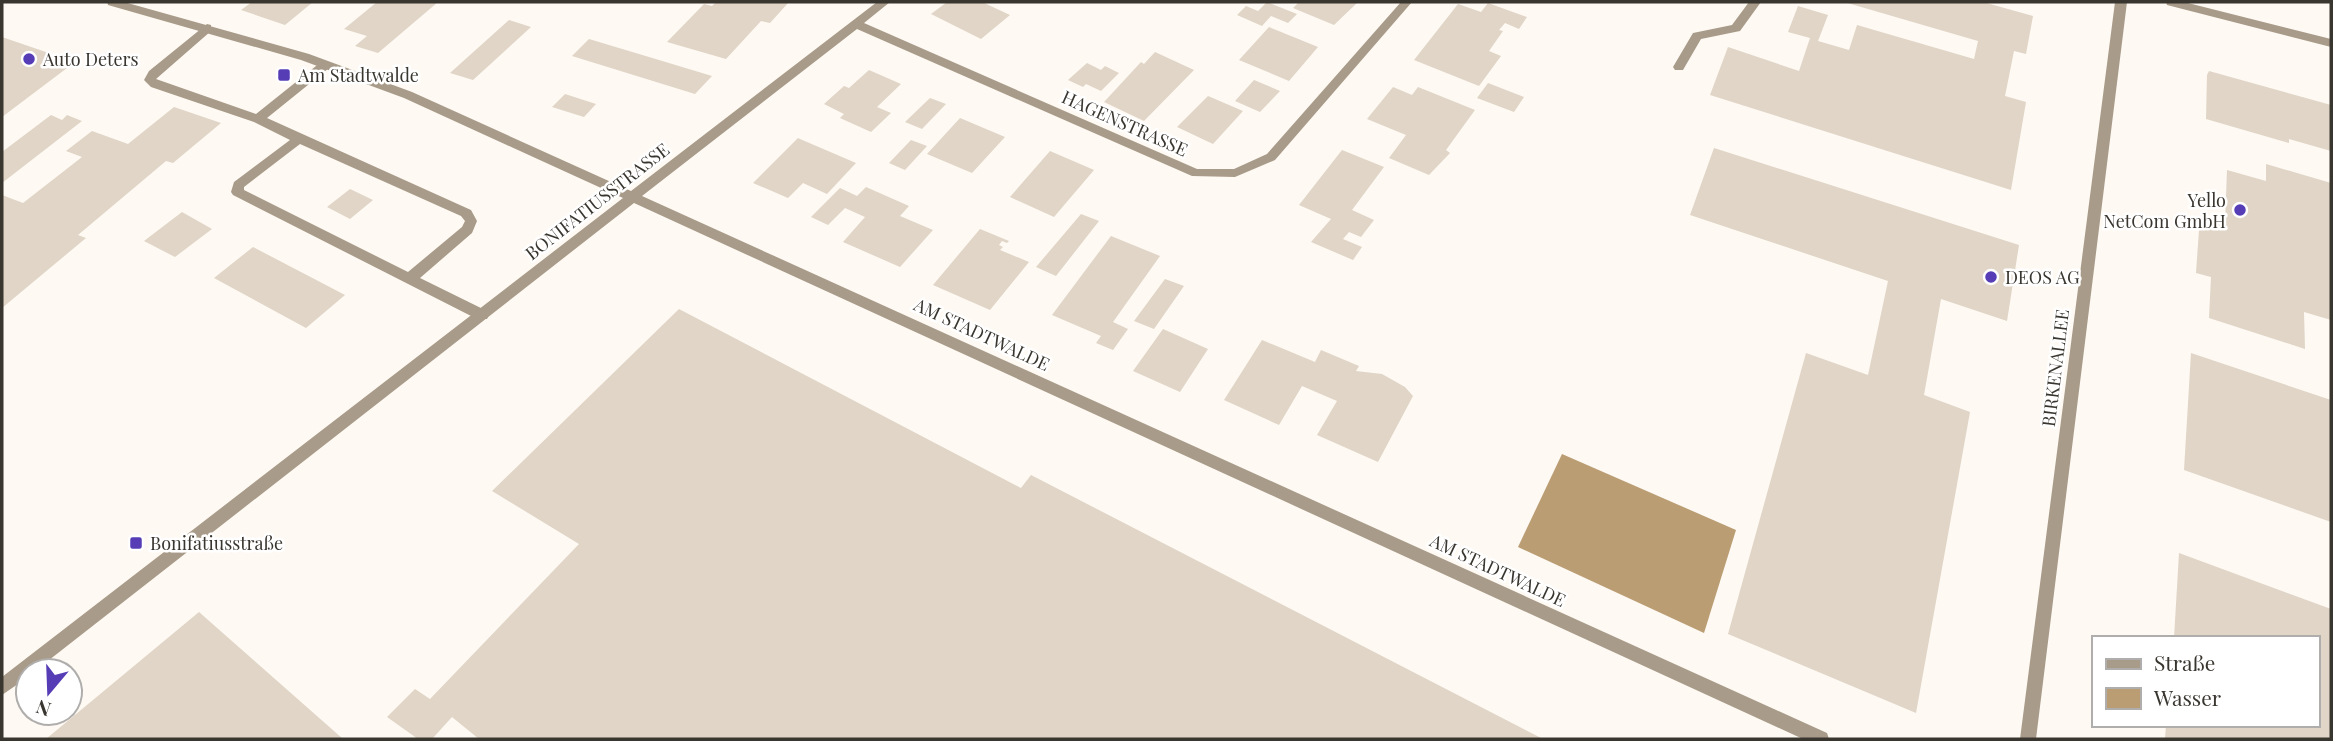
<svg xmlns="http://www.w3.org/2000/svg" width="2333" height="741" viewBox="0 0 2333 741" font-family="'Playfair Display',serif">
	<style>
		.water { fill: #ba9d73 }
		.building { fill: #e0d5c6 }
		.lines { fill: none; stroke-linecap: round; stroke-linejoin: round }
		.service { fill: #a89b89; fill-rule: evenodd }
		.minor { fill: #a89b89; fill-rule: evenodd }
		.poi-dot { fill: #563db5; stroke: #fff; stroke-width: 2.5 }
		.labels { text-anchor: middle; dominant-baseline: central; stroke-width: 5; stroke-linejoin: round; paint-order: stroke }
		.poi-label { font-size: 18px; fill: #39352f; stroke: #fff; text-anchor: start }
		.street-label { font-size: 18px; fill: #39352f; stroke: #fff }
	</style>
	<rect width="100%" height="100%" fill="#fef9f3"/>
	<path class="water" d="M1562,454L1736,530L1704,633L1518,547Z"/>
	<path class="building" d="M252,2H313L285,25L241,10Z
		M377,2H438L378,53L355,46L367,36L344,29Z
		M716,2H789L770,23L761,21L726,59L667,42L704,4L712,6Z
		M947,2H982L1010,15L981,39L931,14Z
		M1267,2L1297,14L1288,23L1271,16L1262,26L1237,15L1246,6L1258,11Z
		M1299,2H1358L1334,25L1293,8Z
		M1844,2H1983L2033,16L2026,54L2014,51L2005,96L2026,102L2011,190L1710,95L1728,47L1799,71L1810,38L1788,32L1798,6L1828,15L1818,41L1849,50L1857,25L1974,59L1978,41Z
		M1488,3L1527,17L1519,29L1505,23L1499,30L1503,31L1489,51L1501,56L1479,86L1414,60L1458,4L1481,12Z
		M509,20L531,27L473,80L450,73Z
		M1269,27L1318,47L1289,81L1239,60Z
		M2,37L75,62L2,117Z
		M589,39L649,57L712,76L695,94L572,56Z
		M1155,52L1194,70L1144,121L1104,102L1141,62L1144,64Z
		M1087,63L1101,70L1105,66L1119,73L1101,91L1086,84L1083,87L1068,80Z
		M869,70L901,84L877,107L891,113L871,132L840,118L844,114L824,104L844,86L849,88Z
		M2209,71L2331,105V151L2289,139V143L2206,119L2207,75Z
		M1254,80L1280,91L1260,112L1235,101Z
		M1488,83L1524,97L1514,112L1477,98Z
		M1393,87L1412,95L1418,87L1475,110L1446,150L1450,153L1429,175L1389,158L1406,135L1367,119Z
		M565,94L596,104L584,117L552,107Z
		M1208,96L1243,111L1213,144L1177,127Z
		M930,98L946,104L922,129L905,122Z
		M174,107L221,123L173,163L166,161L78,235L86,238L2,308V195L23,203L82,157L66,151L92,131L128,144Z
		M51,115L62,120L67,115L82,121L2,183V152Z
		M960,118L1005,137L972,173L927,154Z
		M798,138L800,139L856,163L827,194L803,183L788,198L753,183Z
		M911,140L927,146L905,170L889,163Z
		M1714,148L2019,245L2007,321L1941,299L1924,395L1970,412L1916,713L1728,634L1806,353L1868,375L1888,281L1690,215Z
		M1342,150L1384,167L1352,210L1374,220L1361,237L1349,232L1343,239L1362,247L1353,260L1311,242L1331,219L1299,205Z
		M1050,151L1094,170L1054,217L1010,197Z
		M2266,164L2331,183V320L2304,312L2305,349L2209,318L2211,277L2196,273L2200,216L2225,224L2227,170L2266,181Z
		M866,187L909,206L900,216L933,230L900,267L843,242L865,217L845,208L828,225L811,217L840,188L857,196Z
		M350,189L373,200L350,219L327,207Z
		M182,212L212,229L175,257L144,241Z
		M1081,214L1099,221L1056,276L1036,267Z
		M980,229L1009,241L1007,243L1002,241L999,245L1003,247L1000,250L1029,262L990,310L933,285Z
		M1111,236L1160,256L1113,322L1128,329L1113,350L1096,343L1101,336L1052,315Z
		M253,247L345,295L306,328L214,278Z
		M1165,279L1184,286L1154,329L1134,321Z
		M679,309L1021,488L1031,475L1543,739H479L452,717L432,739H418L387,717L415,689L430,699L579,544L492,491Z
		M1163,329L1208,349L1180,392L1133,371Z
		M1262,340L1315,362L1321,350L1359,366L1356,371L1382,374L1405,387L1413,396L1378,462L1317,435L1337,401L1302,386L1279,425L1224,400Z
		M2191,353L2331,400V522L2184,470Z
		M2179,553L2331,609V739H2165L2166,725H2317V638H2174Z
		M199,612L343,739H46Z"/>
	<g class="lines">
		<path class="service" d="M1749,2H1761L1740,31L1701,39L1683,70H1675L1673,67L1693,33L1732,25Z
			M207,24L211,25V31L156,79L256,114L321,62H329V68L267,118L471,210L477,221L472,233L420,278L487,311L489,315L487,319H477L233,195L231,192L234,182L290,140L254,122L151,87L144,80L149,71ZM300,144L461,216L465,221L462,227L408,272L244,190V187Z"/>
		<path class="minor" d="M107,2H124L309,54L412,92L631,191L877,2H890L864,23L1197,169H1234L1267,154L1401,2H1412L1275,160L1235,177L1192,176L857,29L642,196L1827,733L1829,739H1803L634,203L35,671H28V677L2,695V677L623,198L404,98L301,60L108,5Z
			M2115,2H2127L2036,739H2020Z
			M2166,2H2184L2331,39V47L2167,5Z"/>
	</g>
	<g class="poi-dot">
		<circle cx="29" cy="59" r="7"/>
		<rect x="277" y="68" width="14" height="14" rx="3.5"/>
		<circle cx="2240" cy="210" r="7"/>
		<circle cx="1991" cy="277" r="7"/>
		<rect x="129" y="536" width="14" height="14" rx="3.5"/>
	</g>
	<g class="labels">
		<g class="poi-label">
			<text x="43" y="59">Auto Deters</text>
			<text x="298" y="75">Am Stadtwalde</text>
			<text x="2226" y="200" text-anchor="end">Yello<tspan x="2226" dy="21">NetCom GmbH</tspan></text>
			<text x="2005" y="277">DEOS AG</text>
			<text x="150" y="543">Bonifatiusstraße</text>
		</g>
		<g class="street-label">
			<text transform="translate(1125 123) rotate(24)">HAGENSTRASSE</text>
			<text transform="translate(597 201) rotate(-38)">BONIFATIUSSTRASSE</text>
			<text transform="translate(982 334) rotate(25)">AM STADTWALDE</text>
			<text transform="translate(2055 368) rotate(-83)">BIRKENALLEE</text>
			<text transform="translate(1498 570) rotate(25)">AM STADTWALDE</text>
		</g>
	</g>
	<rect width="2333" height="741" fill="none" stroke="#39352f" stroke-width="7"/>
	<rect x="2092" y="636" width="228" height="91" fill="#ffffff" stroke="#b0aeac" stroke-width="2"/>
	<rect x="2106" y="659" width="35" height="10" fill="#a89b89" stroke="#b0aeac" stroke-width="2"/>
	<text x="2154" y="671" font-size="21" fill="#39352f">Straße</text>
	<rect x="2106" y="688" width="35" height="21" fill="#ba9d73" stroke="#b0aeac" stroke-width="2"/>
	<text x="2154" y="706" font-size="21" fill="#39352f">Wasser</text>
	<g transform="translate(49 692) rotate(199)"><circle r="33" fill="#ffffff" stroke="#b0aeac" stroke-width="2"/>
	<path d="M0-5L12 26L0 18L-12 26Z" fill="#563db5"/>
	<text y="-10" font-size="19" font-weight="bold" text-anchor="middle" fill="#39352f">N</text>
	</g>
</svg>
